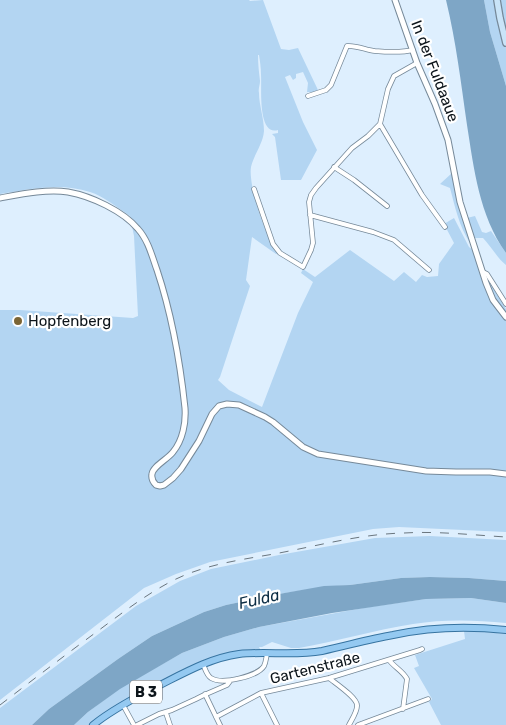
<svg xmlns="http://www.w3.org/2000/svg" width="506" height="725" viewBox="0 0 506 725" font-family="Rubik,sans-serif">
	<style>
		.green { fill: #b3d5f2 }
		.water { fill: #7ea6c6 }
		.lines { fill: none; stroke-linecap: round; stroke-linejoin: round }
		.minor-casing { stroke: #768999; stroke-width: 5.5 }
		.tertiary-casing { stroke: #768999; stroke-width: 7 }
		.secondary-casing { stroke: #768999; stroke-width: 8 }
		.primary-casing { stroke: #3673a0; stroke-width: 8 }
		.minor { stroke: #fff; stroke-width: 4 }
		.tertiary { stroke: #fff; stroke-width: 5 }
		.secondary { stroke: #c9e4f8; stroke-width: 5.5 }
		.primary { stroke: #94c9f1; stroke-width: 6 }
		.rail { stroke: #6a767f; stroke-width: 1; stroke-dasharray: 9 9; stroke-linecap: butt }
		.poi-dot { fill: #7b6535; stroke: #fff; stroke-width: 2 }
		.labels { text-anchor: middle; dominant-baseline: central; stroke-width: 4.5; stroke-linejoin: round; paint-order: stroke }
		.shield { fill: #fff; stroke: #565b5f; stroke-width: 1 }
		.shield-label { font-size: 14px; font-weight: bold; fill: #0d151b }
		.street-label { font-size: 15px; fill: #0d151b; stroke: #fff }
		.poi-label { font-size: 15px; fill: #0d151b; stroke: #fff; text-anchor: start }
		.water-label { font-size: 16px; font-style: italic; fill: #0b2c43; stroke: #fff }
	</style>
	<rect width="100%" height="100%" fill="#deeffe"/>
	<path class="green" d="M0,0H249L250,1L263,0L281,49L289,50L298,48L318,90L314,92H307L308,83L303,72L296,74V78L293,80L290,75L285,77L303,122L317,150L301,180H281L275,137L272,134L278,133V130C257,136 262,87 261,75C261,68 260,61 259,55H258C258,64 259,73 260,81C260,85 258,89 259,93C259,105 264,118 264,131C263,144 254,154 251,167C248,185 266,239 278,253L276,254L252,237L246,280L250,286L220,377L218,380L229,390L262,407L298,313L313,282L301,273L303,269L315,277L350,250L394,281L404,272L416,282L422,275L427,277L438,276L439,264L454,243L444,224L454,218L469,247L473,250L480,273L489,282L506,309V532L399,527L373,529L210,562L176,574L144,588L0,700V310H20L133,318L138,316L134,236L130,216C118,208 103,196 90,192C60,182 30,189 0,194Z
		M484,0H506V86L490,32Z
		M452,173L473,243H470C459,226 455,207 450,188L440,184Z
		M475,216L482,232L486,233L491,231L506,253V265C497,258 491,246 483,238H475L467,218Z
		M430,536L506,540V581L469,578L430,577L401,578L350,585L324,587L279,594L226,605L204,612L152,636L118,659L49,709L32,725H0V708L136,606L180,581L211,569L279,555L375,538Z
		M471,598L506,603V623C475,620 444,619 413,624C375,630 337,641 299,648H291L272,642L262,647H259L261,651L227,655L100,716L90,725H74L88,712L120,688L182,653L224,637L259,627L369,607L426,599Z
		M464,631H477L506,634V725H441L429,702L432,699L414,668L419,666L415,655L465,639Z"/>
	<path class="water" d="M446,0H484L490,32L506,86V253C479,215 474,169 467,125C461,83 456,41 446,0Z
		M430,577L469,578L506,581V603L471,598L426,599L332,613L259,627L224,637L182,653L120,689L88,712L74,725H32L49,709L118,659L152,636L204,612L226,605L279,594L324,586L350,585L401,578Z"/>
	<g class="lines">
		<g class="minor-casing">
			<path id="minor" d="M308,96L326,90L331,85L347,46C356,45 366,50 375,51C387,52 401,53 413,50
				M380,124L422,195L445,227
				M334,167L354,180L387,206
				M254,189L273,244L280,253L303,267L311,250L313,243L309,202L311,195L316,188L352,148L368,136L380,124L388,89L394,76L417,63
				M310,215L373,232L394,240L429,270
				M483,272L487,274L506,304
				M389,660C394,667 403,671 407,679L403,709
				M203,664C205,669 207,676 211,678C222,685 258,676 264,666C266,662 266,658 267,654
				M329,678C335,683 358,698 357,706C357,712 352,719 349,725
				M261,693L277,725
				M205,694L220,725
				M123,705L134,725
				M166,713L170,725
				M216,717L261,693L329,678L420,650L422,649
				M137,725L159,714L172,710L196,699L204,695L227,685L230,681
				M358,725L428,699"/>
		</g>
		<g class="tertiary-casing">
			<path id="tertiary" d="M395,0L417,63L435,104L448,140L460,202L486,283L493,300L506,317
				M0,198C22,194 46,189 68,192C91,196 123,211 138,229C148,240 152,256 157,270C172,315 180,361 185,408C186,422 183,440 173,452C168,459 153,466 152,474C151,479 153,482 156,485L160,486L164,485L173,478L181,469L199,441L212,414L219,406L227,404L239,405L265,417L273,422L303,447L318,454L426,471L456,472H490L506,474"/>
		</g>
		<g class="secondary-casing">
			<path id="secondary" d="M497,0L500,18L506,43"/>
		</g>
		<g class="primary-casing">
			<path id="primary" d="M93,725C113,709 136,697 158,686C184,673 210,658 239,654C267,651 294,656 322,651C346,646 369,639 393,635C430,627 468,626 506,630"/>
		</g>
		<use href="#minor" class="minor"/>
		<use href="#tertiary" class="tertiary"/>
		<use href="#secondary" class="secondary"/>
		<use href="#primary" class="primary"/>
		<path class="rail" d="M0,705C30,682 60,659 91,636C117,617 143,596 172,581C203,565 239,560 274,554C317,546 360,534 404,533C438,531 472,535 506,537"/>
	</g>
	<circle class="poi-dot" cx="18" cy="321" r="5"/>
	<g class="labels">
		<rect class="shield" x="130" y="680.5" width="32" height="23" rx="4"/>
		<g class="shield-label">
			<text x="146" y="692">B 3</text>
		</g>
		<g class="street-label">
			<text transform="translate(435 71) rotate(69)">In der Fuldaaue</text>
			<text transform="translate(315 668) rotate(-14)">Gartenstraße</text>
		</g>
		<g class="poi-label">
			<text x="28" y="321">Hopfenberg</text>
		</g>
		<g class="water-label">
			<text transform="translate(259 599) rotate(-13)">Fulda</text>
		</g>
	</g>
</svg>
